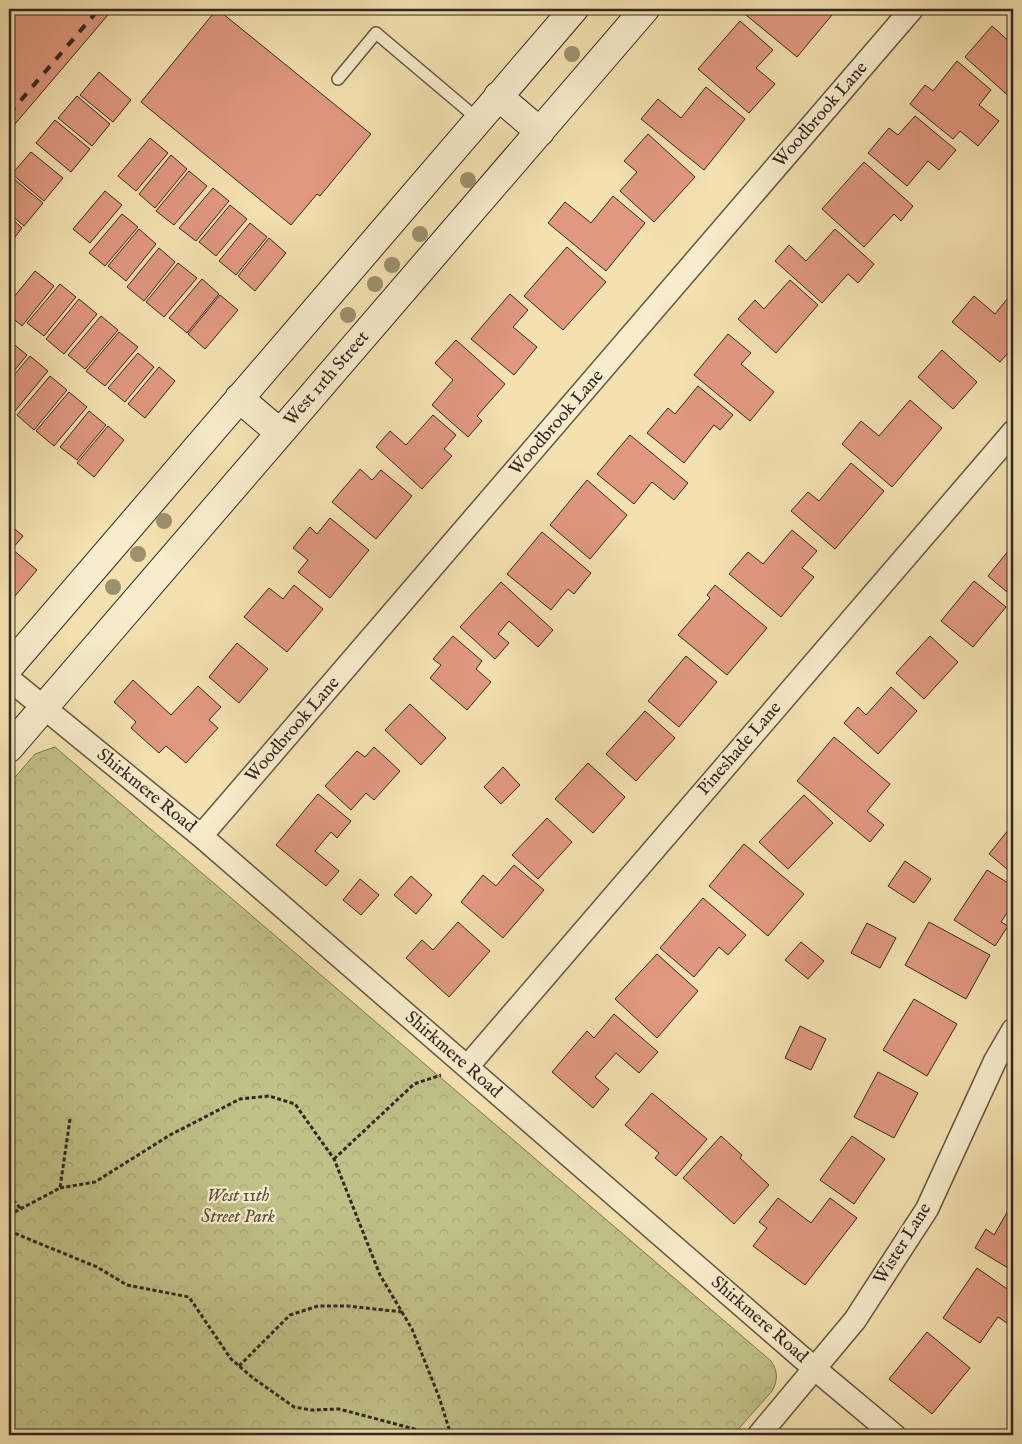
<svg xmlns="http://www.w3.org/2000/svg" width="1022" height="1444" viewBox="0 0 1022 1444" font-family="'IM FELL English',serif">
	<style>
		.park { fill: url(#park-crowns); stroke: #7a7454 }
		.building { fill: #e0987f; stroke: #332621 }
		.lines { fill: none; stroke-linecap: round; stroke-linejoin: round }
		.lane-casing { stroke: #635544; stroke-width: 14 }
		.street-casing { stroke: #635544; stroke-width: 25 }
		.secondary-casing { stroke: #332621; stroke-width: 30 }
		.path { stroke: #332621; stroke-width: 3; stroke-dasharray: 4 2.5; stroke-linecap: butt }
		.lane { stroke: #f7eccb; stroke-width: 11 }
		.street { stroke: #f7eccb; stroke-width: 22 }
		.secondary { stroke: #f7eccb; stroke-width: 28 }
		.rail { stroke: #332621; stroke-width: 4; stroke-dasharray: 9 9; stroke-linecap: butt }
		.tree { fill: #9d906f }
		.labels { text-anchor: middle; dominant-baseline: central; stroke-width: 4.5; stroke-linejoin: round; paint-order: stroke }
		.street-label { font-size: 18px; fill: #332621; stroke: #f7eccb }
		.park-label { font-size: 18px; font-style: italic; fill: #564d3a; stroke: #f7eccb }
	</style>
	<defs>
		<pattern id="park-crowns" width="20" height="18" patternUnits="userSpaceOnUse" patternTransform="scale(1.25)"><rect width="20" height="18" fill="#c0c187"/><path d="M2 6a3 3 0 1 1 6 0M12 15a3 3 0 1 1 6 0" fill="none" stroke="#a5a674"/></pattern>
	</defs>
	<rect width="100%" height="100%" fill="#f3e1af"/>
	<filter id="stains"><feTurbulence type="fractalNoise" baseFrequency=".004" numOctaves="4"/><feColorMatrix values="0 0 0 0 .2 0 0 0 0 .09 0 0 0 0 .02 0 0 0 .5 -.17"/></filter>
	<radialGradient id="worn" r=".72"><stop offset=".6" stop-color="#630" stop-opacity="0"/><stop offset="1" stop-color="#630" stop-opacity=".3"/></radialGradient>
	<path class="park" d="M55,747L771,1361C778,1371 778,1380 772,1391L733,1435H9V787L10,783L35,754Z"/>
	<path class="building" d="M9,9H113L9,131Z
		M217,9L371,134L320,196L317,194L291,225L141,102Z
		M750,9H825L832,15L797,57L746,15Z
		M740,21L773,50L756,68L775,84L749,113L698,69Z
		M992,26L1013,45V100L965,57Z
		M957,61L991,90L979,105L999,121L978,146L960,131L953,139L910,104L925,85L933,91Z
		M99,72L131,100L113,122L80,95Z
		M706,87L745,119L704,170L641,119L658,99L681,118Z
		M77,96L110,124L92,146L58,118Z
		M915,116L956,150L939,170L928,161L907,186L868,153L889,128L898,135Z
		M55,120L90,149L71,172L36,143Z
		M648,134L695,177L654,222L620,191L637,172L624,161Z
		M150,138L168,153L136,191L118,176Z
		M31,152L63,178L44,201L12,174Z
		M171,155L187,169L155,208L139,194Z
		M864,162L913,206L901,221L894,214L864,247L822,209Z
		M189,171L207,186L174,225L156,211Z
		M9,175L43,203L24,226L9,213Z
		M213,188L229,201L196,241L179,228Z
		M105,191L122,205L90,243L73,229Z
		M613,196L645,223L606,271L548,223L565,202L591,223Z
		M230,205L247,219L216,256L199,242Z
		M122,214L138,227L105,266L89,253Z
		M9,216L22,228L9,245Z
		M250,223L267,237L236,275L219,261Z
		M139,229L156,244L126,281L108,266Z
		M835,229L874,264L858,283L848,274L822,303L775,261L789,245L806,261Z
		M269,238L286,253L255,291L238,276Z
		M567,247L606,282L563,330L524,296Z
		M159,248L175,262L144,301L127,287Z
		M178,263L197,278L164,317L146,302Z
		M35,271L54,286L22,326L9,315V303Z
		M202,279L219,294L187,333L169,318Z
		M790,280L818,305L776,353L738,319L755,300L764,309Z
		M60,284L76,297L44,336L27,323Z
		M510,294L528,310L513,327L537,347L514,375L471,339Z
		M220,295L238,310L205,349L188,334Z
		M974,296L995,314L1007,299L1013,304V347L1000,362L952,322Z
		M79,299L97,314L64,354L46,339Z
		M101,316L118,330L85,369L68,355Z
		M119,332L138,347L105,386L86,371Z
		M728,334L751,353L741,364L774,392L750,421L694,375Z
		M456,340L505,384L477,416L482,421L468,437L432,405L453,380L435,363Z
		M11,342L27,355L9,377V344Z
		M942,350L977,382L953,409L918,377Z
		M138,353L154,367L125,402L108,388Z
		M30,356L48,371L15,411L9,406V381Z
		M159,367L175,381L145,418L128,404Z
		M50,376L67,390L34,430L17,415Z
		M698,386L733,415L720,430L714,425L684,463L647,433L668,408L675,414Z
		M69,392L87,407L54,446L36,431Z
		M910,400L942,428L892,487L842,444L861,421L879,436Z
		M89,411L106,425L77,460L60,447Z
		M433,415L456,435L444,449L452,456L422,489L376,447L390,431L406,445Z
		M108,426L124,440L94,477L77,463Z
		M630,435L688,483L674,500L652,482L634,504L597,474Z
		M851,463L884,491L835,549L791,511L808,492L819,501Z
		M360,469L372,480L381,470L412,496L376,539L332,502Z
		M587,480L627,515L590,559L550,525Z
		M330,518L369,550L330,598L298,572L308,560L293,548L310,527L317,534Z
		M9,524L23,536L12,549L37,570L9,603Z
		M792,530L817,551L802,568L814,577L781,617L729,574L748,552L763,564Z
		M542,532L591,573L574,594L568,589L551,610L507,574Z
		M1013,545V597L988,576Z
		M974,581L1006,607L973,647L941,621Z
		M501,582L553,630L538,647L509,621L498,634L509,643L495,659L460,627Z
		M294,585L323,609L287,652L244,617L269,588L283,599Z
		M715,585L767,628L727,675L678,635L710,598L707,595Z
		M453,636L482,661L476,669L491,682L467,710L430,678L441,665L433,659Z
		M930,636L958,662L924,699L896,673Z
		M237,643L268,669L239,703L209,677Z
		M686,656L717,682L679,727L648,701Z
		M133,680L171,715L198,686L221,707L209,720L218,728L186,763L166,746L159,753L131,728L136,722L114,702Z
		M891,687L917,711L878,754L844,723L858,707L866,715Z
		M410,704L446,738L421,765L385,730Z
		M645,711L675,738L636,781L606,754Z
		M834,737L890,784L867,811L884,825L870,842L797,781Z
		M374,747L400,771L374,800L366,793L351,810L325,786L357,751L365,757Z
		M588,763L625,797L593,833L555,799Z
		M503,767L520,785L501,804L484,787Z
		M318,794L351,821L337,838L331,832L315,851L339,871L326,886L276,845Z
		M804,795L833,823L788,869L759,842Z
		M547,818L572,842L538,879L512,855Z
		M1013,824V874L989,854Z
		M744,844L804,894L768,936L709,886Z
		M905,861L931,879L914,903L888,886Z
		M514,865L544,890L503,938L461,902L483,875L496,886Z
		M987,870L1013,886V904L1001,922L1008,926L995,946L954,920Z
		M411,876L432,895L416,914L394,895Z
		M360,879L379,895L361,915L343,900Z
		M703,898L746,935L728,955L719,947L694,977L660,948Z
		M458,922L490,951L449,997L406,958L422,940L433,950Z
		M929,922L990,955L966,999L905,965Z
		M867,923L896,938L880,968L851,953Z
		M801,942L824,961L808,979L785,960Z
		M657,954L698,991L657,1038L615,999Z
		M914,999L957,1024L927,1076L883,1050Z
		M614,1014L658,1052L639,1073L616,1053L595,1077L609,1089L593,1108L552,1072L587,1031L594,1038Z
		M800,1026L826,1039L811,1070L785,1058Z
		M878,1072L918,1093L894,1138L854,1117Z
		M652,1093L707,1139L676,1176L655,1158L659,1153L625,1125Z
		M721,1136L742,1155L740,1158L769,1185L734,1224L683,1178Z
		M852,1136L885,1159L854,1204L820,1180Z
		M778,1198L811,1223L830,1198L857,1218L805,1285L753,1246L767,1228L759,1222Z
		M1013,1202V1271L975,1248L986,1229L994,1235Z
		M977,1268L1013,1293V1327L998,1317L980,1343L943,1318Z
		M927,1332L970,1368L932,1414L889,1379Z"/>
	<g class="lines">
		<g class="lane-casing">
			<path id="lane" d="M338,79L376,33L479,120"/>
		</g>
		<g class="street-casing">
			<path id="street" d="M9,679L201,836L815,1369L894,1435
				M201,836L912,9
				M467,1067L1013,432
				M759,1435L855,1320L927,1209L995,1061L1013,1030"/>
		</g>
		<g class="secondary-casing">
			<path id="secondary" d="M498,96L540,132
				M239,398L280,433
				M9,667L574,9
				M9,748L645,9"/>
		</g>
		<path class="path" d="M334,1159L414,1084L441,1075
			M60,1188L95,1182L170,1135L240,1099L269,1096L295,1104L334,1159L380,1275L412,1329L439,1397L451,1435
			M9,1195L21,1209
			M9,1215L60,1188L70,1119
			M9,1231L97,1267L127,1285L189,1297L231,1359L253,1378L294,1407L311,1410L339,1409L437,1435
			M239,1366L290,1315L318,1306H348L402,1312"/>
		<use href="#lane" class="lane"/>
		<use href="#street" class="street"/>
		<use href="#secondary" class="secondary"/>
		<path class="rail" d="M9,114L99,9"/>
	</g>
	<g class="tree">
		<circle cx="572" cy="54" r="8"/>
		<circle cx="468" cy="180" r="8"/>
		<circle cx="420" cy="234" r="8"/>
		<circle cx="392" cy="265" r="8"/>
		<circle cx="375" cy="284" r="8"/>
		<circle cx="348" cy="315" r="8"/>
		<circle cx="164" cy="521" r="8"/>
		<circle cx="138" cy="554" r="8"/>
		<circle cx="113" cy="587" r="8"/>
	</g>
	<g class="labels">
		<g class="street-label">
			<text transform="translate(821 115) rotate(-49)">Woodbrook Lane</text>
			<text transform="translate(327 379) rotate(-49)">West 11th Street</text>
			<text transform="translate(557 423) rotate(-49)">Woodbrook Lane</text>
			<text transform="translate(293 730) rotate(-49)">Woodbrook Lane</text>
			<text transform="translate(740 749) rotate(-49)">Pineshade Lane</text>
			<text transform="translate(146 791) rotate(39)">Shirkmere Road</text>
			<text transform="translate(453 1055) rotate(41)">Shirkmere Road</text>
			<text transform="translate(903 1244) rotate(-58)">Wister Lane</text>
			<text transform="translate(759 1320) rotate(41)">Shirkmere Road</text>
		</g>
		<g class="park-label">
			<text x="238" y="1196">West 11th<tspan x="238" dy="21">Street Park</tspan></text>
		</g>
	</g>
	<rect width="1022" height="1444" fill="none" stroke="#f3e1af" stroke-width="30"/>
	<rect x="10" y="10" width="1002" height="1424" fill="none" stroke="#332621" stroke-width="2.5"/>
	<rect x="15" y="15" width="992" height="1414" fill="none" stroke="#332621"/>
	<rect width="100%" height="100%" filter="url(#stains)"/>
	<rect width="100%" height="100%" fill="url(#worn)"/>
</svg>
